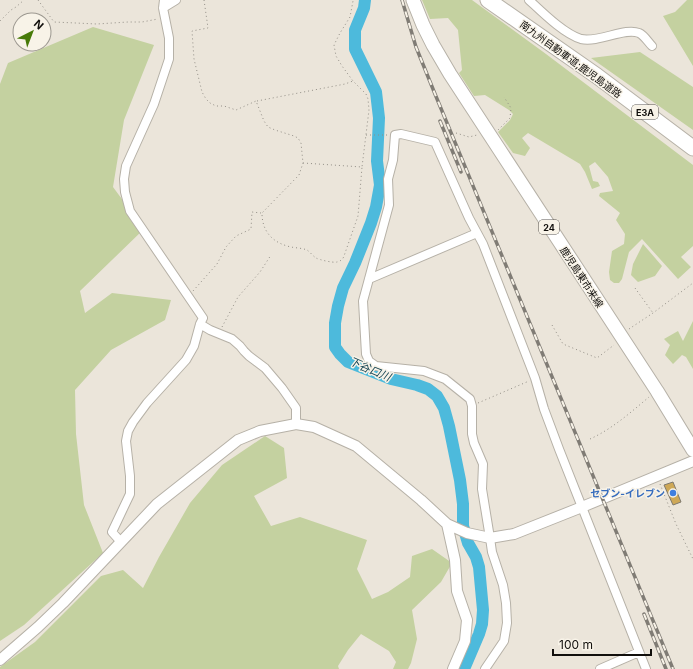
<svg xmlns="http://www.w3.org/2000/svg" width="693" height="669" viewBox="0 0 693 669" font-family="Inter,'Noto Sans JP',sans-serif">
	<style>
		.green { fill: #c4d1a0 }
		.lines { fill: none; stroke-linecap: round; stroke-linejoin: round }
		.river { stroke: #4dbadc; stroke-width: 12 }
		.building { fill: #cea857; stroke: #7e796f }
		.minor-casing { stroke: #b6b1a7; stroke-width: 10 }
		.tertiary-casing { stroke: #b6b1a7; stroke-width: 12 }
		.primary-casing { stroke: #b6b1a7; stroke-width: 15 }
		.motorway-casing { stroke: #b6b1a7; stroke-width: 17 }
		.path { stroke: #928e86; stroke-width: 1; stroke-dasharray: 1 3; stroke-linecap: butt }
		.minor { stroke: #fff; stroke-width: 8 }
		.tertiary { stroke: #fff; stroke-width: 10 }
		.primary { stroke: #fff; stroke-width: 13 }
		.motorway { stroke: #fff; stroke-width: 15 }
		.rail-casing { stroke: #807c75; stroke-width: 3.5 }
		.rail { stroke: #f8f3e8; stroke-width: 2; stroke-dasharray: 6; stroke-linecap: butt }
		.shop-dot { fill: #3f7fe0; stroke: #f8f3e8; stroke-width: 1.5 }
		.labels { text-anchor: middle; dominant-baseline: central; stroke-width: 3; stroke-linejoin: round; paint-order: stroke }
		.shield { fill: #f8f3e8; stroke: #56534e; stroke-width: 1 }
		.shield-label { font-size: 9px; font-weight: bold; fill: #110f0c }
		.street-label { font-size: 10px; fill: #110f0c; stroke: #f8f3e8 }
		.shop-label { font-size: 10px; font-weight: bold; fill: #366cbe; stroke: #f8f3e8; text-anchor: end }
		.water-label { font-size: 11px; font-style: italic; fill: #164554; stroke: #f8f3e8 }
	</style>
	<rect width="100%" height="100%" fill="#ebe5da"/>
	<path class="green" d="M422,0H472L546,54L693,165V246L681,257L691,267L678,279L642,239L629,252L622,279L619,283H614L610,280L609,272L612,251L624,244L625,234L616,220L620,213L599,196L600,193L613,191L608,177L595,162L589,166L593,181L598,182L600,186L592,189L585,172L580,164L528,133L522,138L530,148L525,156L513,153L498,132L510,120L513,114L509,110L485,95L474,96L459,73L462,70L458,30L448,18L430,19Z
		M687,0H693V66L663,16L675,12Z
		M93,27L154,45L124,120L113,187L144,229L80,291L85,313L112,293L171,300L165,320L111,350L75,390L76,434L84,505L103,553L24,625L0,641V84L8,63Z
		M640,52L693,87V130L591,58Z
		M643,244L662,266L655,276L638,282L631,275L633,264Z
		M693,321V369L686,357L682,355L673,364L665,355L670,345L664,339L678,331L683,341Z
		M265,436L284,448L287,478L254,496L271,526L300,517L367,540L357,569L372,599L388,592L410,577L412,556L432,549L452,563L441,582L412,610L417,639L411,663L408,669H393L396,662L389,651L361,634L348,650L338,666L339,669H0V667L35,642L101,576L123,570L143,588L159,557L190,503L222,465Z"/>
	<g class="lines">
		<path class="river" d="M365,0L364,8L355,30V49L376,92L379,118L377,161L380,185L376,207L371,223L355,263L343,288L338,306L335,323V347L340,354L348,362L391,379L417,385L428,389L437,396L444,408L449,426L460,480L463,504V526L468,543L476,557L479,567L483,610L482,624L479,634L464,669"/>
	</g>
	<path class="building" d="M673,482L681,502L673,505L664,485Z"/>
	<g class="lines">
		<g class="minor-casing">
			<path id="minor" d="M529,0C542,12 564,34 581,39C599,43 625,27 639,33C644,35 648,42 652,46
				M163,8L176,0
				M369,279L477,233
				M200,324L210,330L232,339L240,346L244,351L249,356L265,368L282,388L296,408V424
				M121,542L112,532L130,494V476L126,441L128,431L133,422L147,403L186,360L194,346L200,324L203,318L130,211L125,192L124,179L126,166L154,104L169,59V38L163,8L164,0
				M485,669L504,641L507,623L506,603L503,585L492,552L490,538L482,489L483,464L474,443L472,434V406L470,399L445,379L424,371L376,366L369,361L366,354L363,301L389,205L388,179L393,160L395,135L401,134L435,142L469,218L483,244L535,378L544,409L559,449L646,669
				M600,669L639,652"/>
		</g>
		<g class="tertiary-casing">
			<path id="tertiary" d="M447,524L467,533L490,538L514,534L582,507L693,461
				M0,660L38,627L63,603L157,504L238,440L260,431L296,424L314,427L356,446L421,500L447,524L455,560L457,591L467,620L465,641L453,669"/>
		</g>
		<g class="primary-casing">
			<path id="primary" d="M413,0L423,25L433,45L450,74L657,391L693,450"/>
		</g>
		<g class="motorway-casing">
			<path id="motorway" d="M488,0L597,76L693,148"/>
		</g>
		<path class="path" d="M38,0L54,22L97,24L128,22H142L158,19
			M204,0L208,28L192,31L194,59L202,92L206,99L210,103L216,106H224L236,110L256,101L264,121L268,127L275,130L294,136L298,138L301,143L303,163L299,175L262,213C262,232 273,243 291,247C296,248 302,248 307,250C310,252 313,256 316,258C320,260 333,263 337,262C341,261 343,259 344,256L358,216L362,167
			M0,21L11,10L16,7L24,0
			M257,101L345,84L353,81
			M498,130L510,118L511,108L504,97
			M456,133L469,137L477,135
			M366,135H387
			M303,163L362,167L369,110L368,99L366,94L353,81L342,66L336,56L334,45L340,33L350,17L353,1L352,0
			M635,288L653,313
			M193,291L217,264L226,247L236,236L251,229L252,212L261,213
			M552,325L563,344L597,358L614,345
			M222,327L238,297L260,272L271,255
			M629,329L653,313L693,283
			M478,403L529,381
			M590,439C612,429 630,413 649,397
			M660,484L676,524L693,559"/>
		<use href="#minor" class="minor"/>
		<use href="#tertiary" class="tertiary"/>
		<use href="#primary" class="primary"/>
		<use href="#motorway" class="motorway"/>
		<g class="rail-casing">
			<path id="rail" d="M402,0L416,47L435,94L673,669
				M440,121L461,172
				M644,614L666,669"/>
		</g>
		<use href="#rail" class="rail"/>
	</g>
	<circle class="shop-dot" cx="673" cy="493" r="4"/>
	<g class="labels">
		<g class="shield">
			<rect x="632" y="105" width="26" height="14" rx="3"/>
			<rect x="539" y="220" width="20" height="14" rx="3"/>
		</g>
		<g class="shield-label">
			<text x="645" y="112">E3A</text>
			<text x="549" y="227">24</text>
		</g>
		<g class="street-label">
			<text transform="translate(571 59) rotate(36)">南九州自動車道;鹿児島道路</text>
			<text transform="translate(582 277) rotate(57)">鹿児島東市来線</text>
		</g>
		<g class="shop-label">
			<text x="665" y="493">セブン-イレブン</text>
		</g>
		<g class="water-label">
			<text transform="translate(370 369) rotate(23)">下谷口川</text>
		</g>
	</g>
	<g transform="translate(32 32) rotate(42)"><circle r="19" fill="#f8f3e8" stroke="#9c9890"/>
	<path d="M0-3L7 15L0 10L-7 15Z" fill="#477a08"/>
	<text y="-6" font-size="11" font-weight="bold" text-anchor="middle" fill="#110f0c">N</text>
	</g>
	<path d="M553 649v6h98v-6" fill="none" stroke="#110f0c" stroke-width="2"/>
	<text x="559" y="649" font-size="12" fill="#110f0c" stroke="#f8f3e8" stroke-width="3" paint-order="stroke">100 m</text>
</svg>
